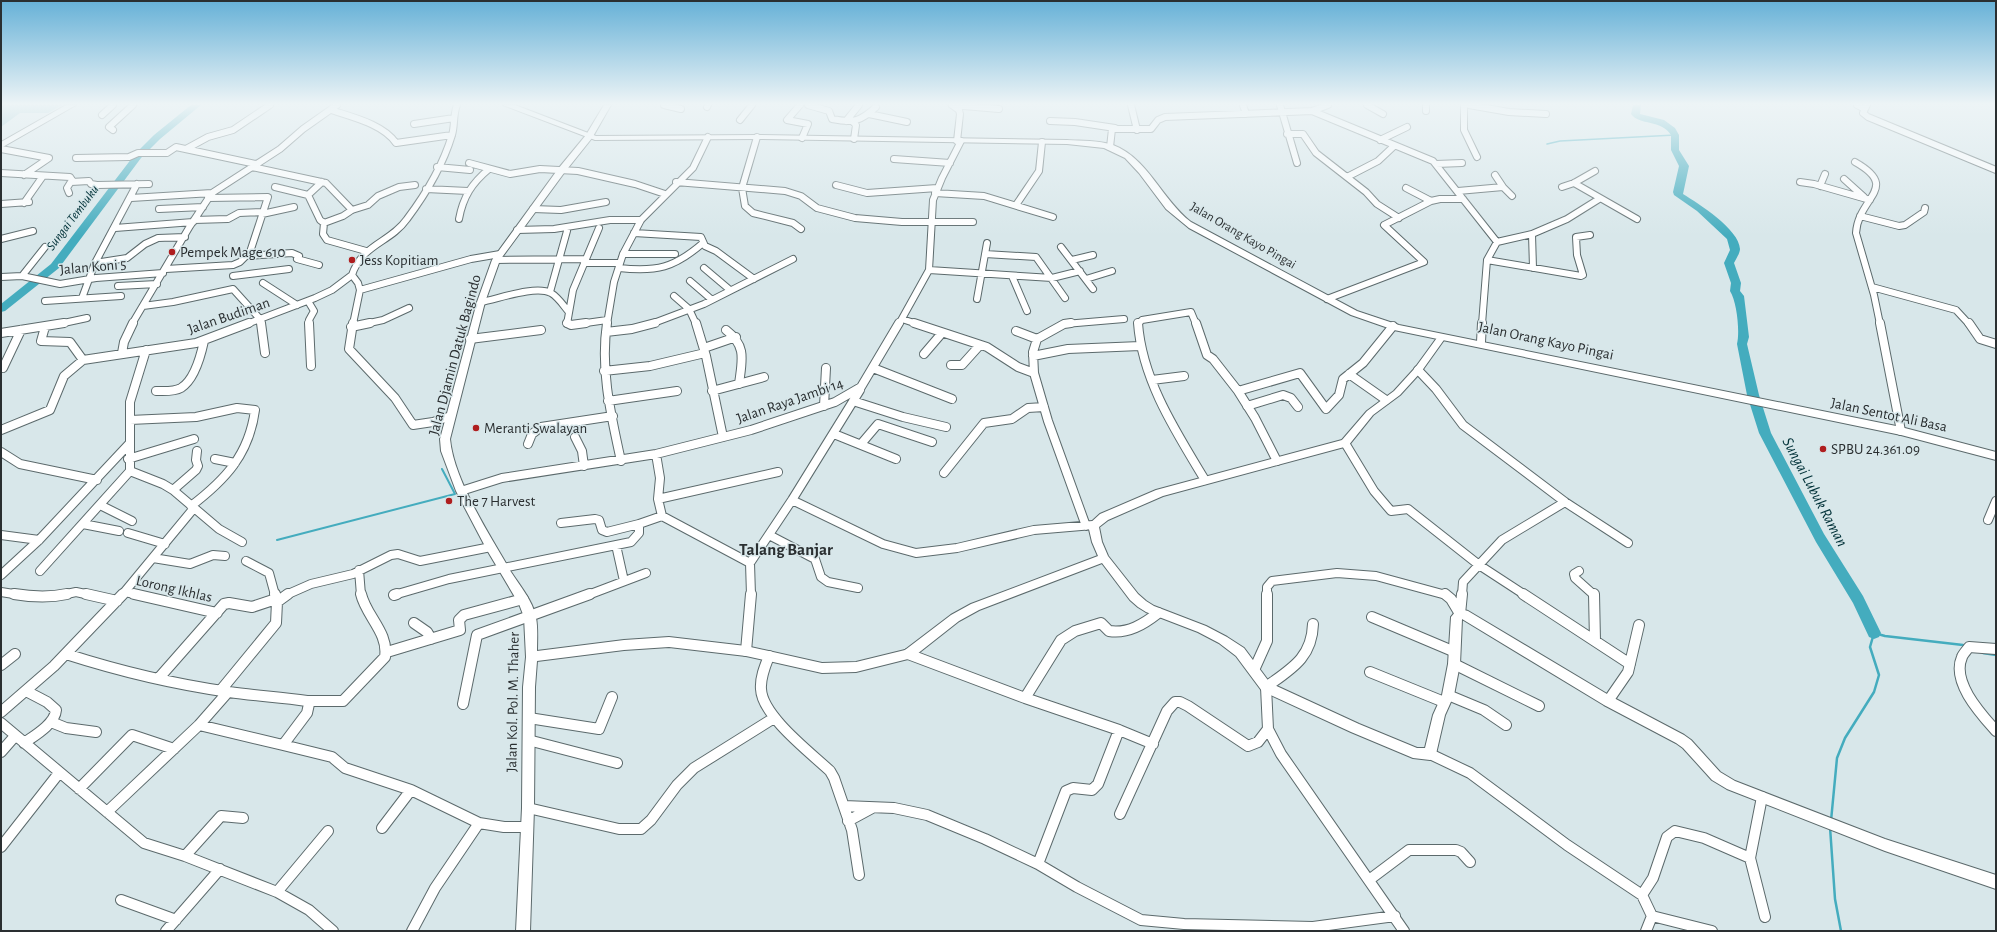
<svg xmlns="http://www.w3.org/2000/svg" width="1997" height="932" viewBox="0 0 1997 932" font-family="'Alegreya Sans',sans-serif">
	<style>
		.green { fill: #85bec9 }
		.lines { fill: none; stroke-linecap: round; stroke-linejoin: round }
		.stream-far2 { stroke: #44acbe; stroke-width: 1.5 }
		.stream-far1 { stroke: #44acbe; stroke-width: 2 }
		.stream { stroke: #44acbe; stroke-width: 2.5 }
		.river { fill: #44acbe; fill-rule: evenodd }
		.minor-far2-casing { stroke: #5c6a6c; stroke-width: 8 }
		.minor-far1-casing { stroke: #5c6a6c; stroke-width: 10 }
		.minor-casing { stroke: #5c6a6c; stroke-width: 12 }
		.tertiary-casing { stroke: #5c6a6c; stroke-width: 2 }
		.secondary-casing { stroke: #5c6a6c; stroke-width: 2 }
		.minor-far2 { stroke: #fff; stroke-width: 6 }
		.minor-far1 { stroke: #fff; stroke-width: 8 }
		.minor { stroke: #fff; stroke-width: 10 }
		.tertiary { fill: #fff; fill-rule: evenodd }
		.secondary { fill: #fff; fill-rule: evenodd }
		.poi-dot { fill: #af1e1f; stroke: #d8e7ea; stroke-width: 1.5 }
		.labels { text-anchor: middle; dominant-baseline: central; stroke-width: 3; stroke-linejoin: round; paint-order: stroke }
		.far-water-label { font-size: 13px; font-style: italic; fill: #003138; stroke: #d8e7ea }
		.far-street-label { font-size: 13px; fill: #2a2f31; stroke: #d8e7ea }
		.poi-label { font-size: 15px; fill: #2a2f31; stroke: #d8e7ea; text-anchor: start }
		.street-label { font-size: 15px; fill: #2a2f31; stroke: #d8e7ea }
		.water-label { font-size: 16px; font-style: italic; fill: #003138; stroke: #d8e7ea }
		.quarter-label { font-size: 17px; font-weight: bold; fill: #2a2f31; stroke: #d8e7ea }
	</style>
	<rect width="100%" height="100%" fill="#d8e7ea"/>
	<path class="green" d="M1,105H62L48,113H20L1,127Z"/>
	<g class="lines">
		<path class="stream-far2" d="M1547,144L1560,141L1675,135"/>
		<path class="stream-far1" d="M277,540L455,494L442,469"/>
		<path class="stream" d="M1983,653L1996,655
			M1831,821L1837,758L1845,738L1874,692L1879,675L1870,647L1874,633L1885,636L1963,645
			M1830,827L1835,899L1841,931"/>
		<path class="river" d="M191,105H201L160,139L141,158L59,268L5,311L1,312V304L51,264L135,154L154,135Z
			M1633,105H1641L1640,114L1664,120L1675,128L1679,135V150L1689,166L1683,194C1699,204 1739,229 1740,249C1740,253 1736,259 1734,263L1741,283L1740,291L1744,296L1749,337L1747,344L1759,395L1771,433L1824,534L1863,596L1881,633L1879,637L1874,639L1869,637L1853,603L1816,542L1759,433L1747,395L1737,344C1740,332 1737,302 1730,291L1731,283L1724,263L1730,250L1727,239L1697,211L1674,195L1673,192L1679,166L1671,150V135C1661,119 1640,126 1631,114Z"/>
		<g class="minor-far2-casing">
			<path id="minor-far2" d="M664,105L681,109
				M800,105L787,120L808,124L802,138
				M808,105L829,111L832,119C853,123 860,122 876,107
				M952,105L999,109
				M952,105L959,110L960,114L957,141
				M1131,105L1137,130
				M1243,105L1246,114
				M1280,105L1297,163
				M1367,105L1383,114
				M1426,105V111
				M1464,105V130L1477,157
				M1469,105L1509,112L1546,114
				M1857,105L1865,109
				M1867,105L1863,113L1868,117L1996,170
				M707,107L708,105
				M331,110C352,117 383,124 396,143L452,135
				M1312,111L1433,161L1497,242
				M869,114L907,122
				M102,115L113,105
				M740,120L752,105
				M846,121L859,105
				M1050,121L1075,122L1115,128
				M853,122L856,125L854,139
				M414,124L454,118
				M113,130L109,127L133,105
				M1287,134H1303L1316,153L1366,192L1377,204L1399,218
				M757,137L742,188L745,206L753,213L793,223L801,229
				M1380,140L1407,127
				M1110,147L1112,129H1151L1158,120L1165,117L1312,111L1328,105
				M1,149L49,158L24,175
				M186,149L208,137L233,130L270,105
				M76,158L129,157L138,153H167L176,147L256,164
				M894,159L950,163
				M1855,162C1901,188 1858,197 1856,233L1874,295L1880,324
				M469,163L510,174L540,169L578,171L635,184L665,194
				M1436,164L1462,163
				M252,167L326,183L352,210
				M437,167L470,170
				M1,173L70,177L72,180L67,188L69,193
				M1347,177L1378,161L1394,146
				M1844,179L1864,197
				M71,182L89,181L91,184L97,185L149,184
				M676,182L785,191L801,196L817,208L855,218L902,222H973
				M1800,182L1814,184L1870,200
				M1574,183L1637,219
				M836,185L867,193L937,188
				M1820,186L1825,174
				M275,187L308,195L320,220L324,223L343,216L352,210L368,205L378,196L399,187L415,185
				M1503,187L1512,196
				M1562,187L1574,183L1595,171
				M1406,188L1431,201
				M426,189L468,191
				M1458,191L1503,187L1495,175
				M935,193L984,196L1053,217
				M308,195L322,182
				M131,198L212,193
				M24,203L43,176
				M1,204L29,202
				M1016,205L1039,171L1042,142
				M159,209L203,207
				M533,209L561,210L606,202
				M262,214L294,207
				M1860,216L1899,226L1905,225L1924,212L1925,208
				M459,219C463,197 472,183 489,169
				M194,220L228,219L239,213L263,212
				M324,223L323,234L327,240L366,251
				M115,228L193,222
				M517,230L554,229L610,220H641
				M634,233L701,237L705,246L716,251L754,279
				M1532,234L1533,268
				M1,239L33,231
				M1061,247L1093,289
				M623,254H675
				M985,254L1036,257L1065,298
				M246,256L292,253L299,256L297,259L319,265
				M496,260L586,259L599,228
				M1072,260L1093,255
				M1487,260L1581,276L1583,275L1577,255L1576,237L1590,235
				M95,263L127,258L145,244L158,238L185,237
				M584,263H620
				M619,268C657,272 674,268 703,243
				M704,268L730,290
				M166,269L233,265L240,262L250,252L268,197L208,198
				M929,270L1052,278L1080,271
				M352,275C362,244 390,243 407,219C425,195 443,165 452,135C455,125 453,115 457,105
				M352,275L358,283L360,290L471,259L500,254
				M22,276L45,247
				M233,276L289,269
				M1012,276L1027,311
				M1,277L22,276L60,284L96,278L163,273
				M1086,279L1112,271
				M690,281L711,299
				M263,283L297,305
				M118,286L157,284
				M1872,287L1956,310L1969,324
				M550,292L567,231
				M674,296L689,309L696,324
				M82,298L95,263L137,184
				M977,299L987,243
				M1327,299L1424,262L1384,225L1431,201L1440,199H1463
				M45,301L121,296
				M308,301L314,311L309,320V324
				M481,302C498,299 535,285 551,293C558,297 563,305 568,311
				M143,306L173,302L233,289L260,319L261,324
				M902,319L917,324
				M59,324L87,318
				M132,324L190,226L212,193L280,149L303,129L337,105
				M247,324L315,298L332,290L352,275
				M353,324L360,290
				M365,324L383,320L409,308
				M567,324L573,290L586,259
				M579,324L607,320
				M607,324L614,282L623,254L641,220L693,168L708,137
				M651,324L704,304L793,259
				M899,324L929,270L933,200L942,178L961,141
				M1065,324L1124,319
				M1138,324L1142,320L1191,312L1196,324
				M1482,324L1487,260L1497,242L1532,234L1567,219L1599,199"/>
		</g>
		<g class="minor-far1-casing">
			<path id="minor-far1" d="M261,323L265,353
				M309,323L311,366
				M353,323L349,349L395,398L413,425L433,422L451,416
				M567,323L571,325L586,323
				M607,323C600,370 611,415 621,461
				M696,323L706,356L723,437
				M914,323L987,347L1018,367L1034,373
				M1071,323L1064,324L1037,339L1033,352L1034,373L1048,421L1086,526
				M1138,323C1142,380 1176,432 1205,480
				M1196,323L1207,355L1213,359L1238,391L1255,418L1277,461
				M1880,323L1901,431
				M1969,323L1980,339L1996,344
				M45,327L41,341L70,342L83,360
				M351,327L370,323
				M726,330C747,346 742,360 739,384
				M1016,331L1037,339
				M606,332L632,329L655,323
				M1,333L64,323
				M470,339L541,330
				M1481,342L1482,323
				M704,348L736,337
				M122,353L124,342L133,323
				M924,354L942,333
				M1033,356L1068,349L1140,346
				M951,365H962L980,345
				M3,368L21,330
				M873,368L952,399
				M1418,370L1436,389L1463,425L1565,502L1628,543
				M604,371L650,366L705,353
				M1349,374L1386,400
				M1152,380L1184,376
				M156,391C164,391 174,392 181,388C194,380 201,355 204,341
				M712,391L764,377
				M1238,391L1300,373L1326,409L1339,395L1343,379L1363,363L1393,326
				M608,401L677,391
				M853,401L903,417L946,427
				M824,406L826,368
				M1247,406L1283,395L1291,398L1298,407
				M130,420L196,417L237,408L255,410C249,455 225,480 191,506
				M1,430L50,410L64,376L83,360L196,343L249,323
				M834,434L896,459
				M575,437L582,451L584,466
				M1345,443L1374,491L1391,511L1408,509L1479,565L1525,595
				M528,444L532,434L541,427L613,416
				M861,444L878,424L932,442
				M1,452L20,464L97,480
				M656,454L660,478L658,499L662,516L750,563
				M128,459L194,439
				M215,459L235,463
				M130,471L163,484L173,490L219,529L242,542
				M944,473L984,423L1012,419L1028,408L1044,407
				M173,490L196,470L198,466L196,460L197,451
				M461,491L502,478L656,454L751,430L835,402L861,387L899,323
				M658,499L778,472
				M792,500L883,544L916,553L957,548L1034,530L1093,525
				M100,505L132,521
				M1988,520L1996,501
				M561,523L595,519L599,520L602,530L607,532L639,524
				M83,524L119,531
				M128,533L165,544
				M1,535L39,540
				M769,535L815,559L821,577L828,582L858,588
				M616,545L624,581
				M153,558L190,564L213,555L225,556
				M246,561L269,573L275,595
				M359,570L361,595
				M40,571L130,471V402L146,350
				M1579,571L1574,574L1575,578L1594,595
				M1,575L39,540L129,444
				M1,592L20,595
				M125,592L139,595
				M62,595L76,592L90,595
				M122,595L194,508
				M286,595L311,584L353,574L391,555L398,554L420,561L491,547
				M394,595L449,579L631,542L639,533V524L662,516
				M588,595L646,573
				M751,595L750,563L792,500L860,390
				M1267,595V587L1272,581L1337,573L1376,576L1446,595
				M1462,595L1463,582L1502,540L1565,502"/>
		</g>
		<g class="minor-casing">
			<path id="minor" d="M14,594C32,597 49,598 67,594
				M86,594L117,601
				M134,594L217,613
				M1445,594L1451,599L1460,614
				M1523,594L1630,664
				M1594,594L1595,641
				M394,595L397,594
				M277,602L288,594
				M1460,614L1462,594
				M1372,617L1455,652
				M414,623L427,632L431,639
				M1313,624C1312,658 1291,669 1266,687L1268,729L1281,754L1404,931
				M1996,649L1969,647C1967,650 1963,654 1962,657C1951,682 1981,714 1996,731
				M746,651L751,594
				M387,652L460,630L459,620L464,615L523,599
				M66,654C119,671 173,684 229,692C255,696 281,697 307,701L309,704L307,713L283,745L332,757L345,768L411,790L479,823L435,888L412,931
				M908,654L1025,698L1119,730L1153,744
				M769,656C765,666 760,678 761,689C762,716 811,753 830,771L834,778L852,830L859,875
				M1454,664L1539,706
				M1,665L15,654
				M1254,670L1267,641V594
				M1370,672L1444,702
				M158,679L224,604L229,603L252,607L276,599
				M221,690L276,623L277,602L275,594
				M1448,695L1484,710L1506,725
				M1025,698L1061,640L1075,631L1101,623L1109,631C1128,634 1144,624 1158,613
				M307,701H343L385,657C389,633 366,616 361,594
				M1608,701L1628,672L1639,625
				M463,704L477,635L590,594
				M1,712L54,666L123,594
				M529,718L599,729L612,697
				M51,722L66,728L96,732
				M1,723L144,843L185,856L277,892L309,910L333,931
				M199,725L283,745
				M528,740L617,763
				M24,743C34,736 55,724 56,710L47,702L26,691
				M1,752L15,736
				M1430,754L1470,773L1567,845L1642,895L1652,916L1646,931
				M79,789L132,735L174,749
				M1762,797L1750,858L1765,917
				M844,806L894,808L927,815L985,839L1038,864L1077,887L1141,920L1184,924L1313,927L1395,916
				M528,808L619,829H641L651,820L677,785L694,768L774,718
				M107,812L199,725L228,692
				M1120,814L1167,711L1175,702H1180L1188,706L1248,746L1258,742L1268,729
				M848,821L872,808
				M479,823L504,827H528
				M382,828L411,790
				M1,847L59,773
				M185,856L221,816L243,818
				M1038,864L1066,791L1073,788L1092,790L1098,784L1119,730
				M1369,880L1409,850H1456L1461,852L1470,862
				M277,892L328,831
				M1642,895L1653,878L1667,837L1675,831L1704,838L1750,858
				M121,900L176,920
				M1652,916L1712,931
				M166,931L220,869"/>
		</g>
		<g class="tertiary-casing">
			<path id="tertiary" d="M604,105H611L592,138L564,173L500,260L485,302L450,439C454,481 490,535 511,572C520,586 533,601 536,618C538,628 537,640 537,651L624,640L669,637L746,646L822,663L856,662L905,650L951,615L971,604L1098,556L1092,542L1088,525L1100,514L1156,490L1342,440L1367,411L1394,391L1415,368L1439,335L1442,334L1446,337L1421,372L1400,395L1373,415L1348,446L1163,496L1108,520L1099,527L1102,542L1108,556L1138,594L1146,601L1154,606L1206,626L1227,637L1244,648L1270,683L1359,724L1417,748H1425L1433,715L1442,695L1448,664L1451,617L1456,611L1460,609L1468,611L1612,697L1684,735L1691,740L1720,772L1735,781L1885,839L1996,875V889L1885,851L1727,789L1712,780L1683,748L1676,743L1604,705L1462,619L1460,664L1454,695L1445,715L1436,754L1434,758L1430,760L1413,758L1351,732L1262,691L1236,656L1219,643L1198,632L1146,612L1138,607L1130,600L1102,563L979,610L959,621L912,658L856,672L822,673L746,656L669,647L624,650L537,661L535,687L534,808L530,931H516L522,808L523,687L526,657L524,617L519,604L487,550L456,491L441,451L440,439L477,302L492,260L558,169L586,135Z"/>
		</g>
		<g class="secondary-casing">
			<path id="secondary" d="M66,105H76L1,148V142Z
				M503,105H515L596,136L757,135L1067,140C1082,141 1098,140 1113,145C1148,158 1162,200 1191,222L1357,311L1399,325L1901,427L1996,452V460L1901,435L1394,330L1351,315L1189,228L1166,209L1139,173L1125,158L1104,148L1067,144L757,139L595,140Z"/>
		</g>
		<use href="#minor-far2" class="minor-far2"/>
		<use href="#minor-far1" class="minor-far1"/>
		<use href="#minor" class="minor"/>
		<use href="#tertiary" class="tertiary"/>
		<use href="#secondary" class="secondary"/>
	</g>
	<linearGradient id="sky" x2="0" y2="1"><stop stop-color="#66b1d7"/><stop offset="0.44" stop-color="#edf4f6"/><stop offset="1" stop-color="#edf4f6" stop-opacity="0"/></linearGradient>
	<rect width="1997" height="236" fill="url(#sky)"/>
	<g class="poi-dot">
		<circle cx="172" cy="252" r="4"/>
		<circle cx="352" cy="260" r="4"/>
		<circle cx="476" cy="428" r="4"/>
		<circle cx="1823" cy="449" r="4"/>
		<circle cx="449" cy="501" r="4"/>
	</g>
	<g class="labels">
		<g class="far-water-label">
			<text transform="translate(73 218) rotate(-53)">Sungai Tembuku</text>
		</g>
		<g class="far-street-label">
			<text transform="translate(1243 236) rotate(30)">Jalan Orang Kayo Pingai</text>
		</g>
		<g class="poi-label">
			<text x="180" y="252">Pempek Mage 610</text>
			<text x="360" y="260">Jess Kopitiam</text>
			<text x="484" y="428">Meranti Swalayan</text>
			<text x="1831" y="449">SPBU 24.361.09</text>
			<text x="457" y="501">The 7 Harvest</text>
		</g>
		<g class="street-label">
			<text transform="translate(93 267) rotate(-5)">Jalan Koni 5</text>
			<text transform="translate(229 316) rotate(-19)">Jalan Budiman</text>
			<text transform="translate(1546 341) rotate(12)">Jalan Orang Kayo Pingai</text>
			<text transform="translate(455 355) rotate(-75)">Jalan Djamin Datuk Bagindo</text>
			<text transform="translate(790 401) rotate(-19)">Jalan Raya Jambi 14</text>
			<text transform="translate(1889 415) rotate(12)">Jalan Sentot Ali Basa</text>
			<text transform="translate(174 589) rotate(13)">Lorong Ikhlas</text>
			<text transform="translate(513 702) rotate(-89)">Jalan Kol. Pol. M. Thaher</text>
		</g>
		<g class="water-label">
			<text transform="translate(1815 492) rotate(62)">Sungai Lubuk Raman</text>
		</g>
		<g class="quarter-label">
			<text x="786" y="549">Talang Banjar</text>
		</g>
	</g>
	<rect width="1997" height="932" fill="none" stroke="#2a2f31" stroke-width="4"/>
</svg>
